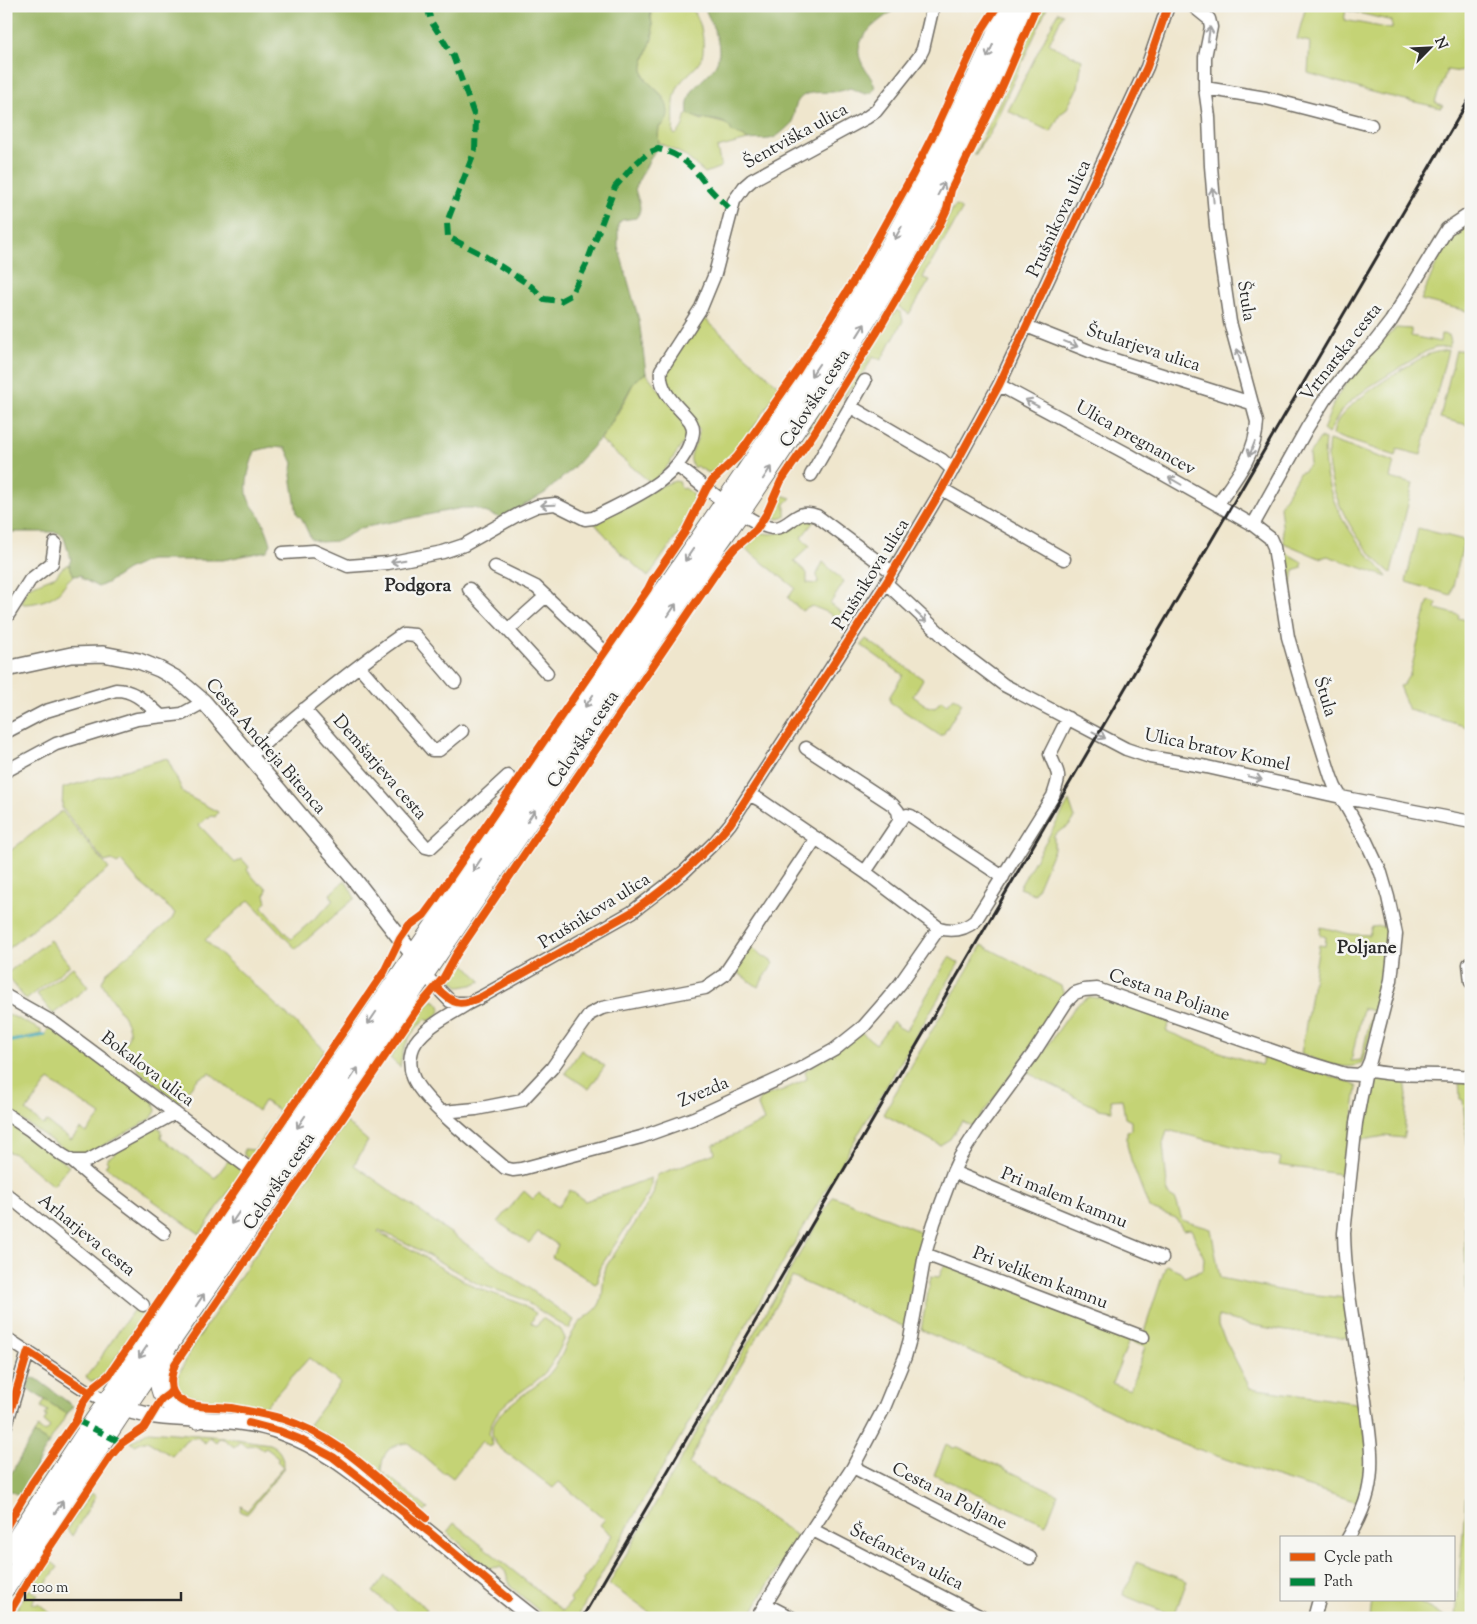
<svg xmlns="http://www.w3.org/2000/svg" width="1477" height="1624" viewBox="0 0 1477 1624" font-family="'Sorts Mill Goudy',serif">
	<style>
		.green { fill: #c4d375; stroke: #787f50; fill-rule: evenodd }
		.forest { fill: #9bb566; stroke: #637048 }
		.lines { fill: none; stroke-linecap: round; stroke-linejoin: round }
		.stream { stroke: #3eacbb; stroke-width: 3 }
		.minor-casing { stroke: #706c64; stroke-width: 15 }
		.tertiary-casing { stroke: #706c64; stroke-width: 18 }
		.primary-casing { stroke: #706c64; stroke-width: 21 }
		.minor { stroke: #fff; stroke-width: 12 }
		.tertiary { stroke: #fff; stroke-width: 15 }
		.primary { stroke: #fff; stroke-width: 19 }
		.rail { stroke: #2b2b2b; stroke-width: 3 }
		.quiet { stroke: #00873e; stroke-width: 6; stroke-dasharray: 12 6; stroke-linecap: butt }
		.cycleway-casing { stroke: #f6f6f2; stroke-width: 11 }
		.cycleway { stroke: #e8590c; stroke-width: 8 }
		.oneway { stroke: #a0a0a0 }
		.labels { text-anchor: middle; dominant-baseline: central; stroke-width: 5; stroke-linejoin: round; paint-order: stroke }
		.street-label { font-size: 18px; fill: #2b2b2b; stroke: #f6f6f2 }
		.neighbourhood-label { font-size: 19px; font-weight: bold; fill: #2b2b2b; stroke: #f6f6f2 }
	</style>
	<rect width="100%" height="100%" fill="#f6f6f2"/>
	<filter id="ink" filterUnits="userSpaceOnUse"><feTurbulence type="fractalNoise" baseFrequency=".02" numOctaves="2"/><feDisplacementMap in="SourceGraphic" scale="10" xChannelSelector="R" yChannelSelector="G"/><feConvolveMatrix kernelMatrix="1 2 1 2 8 2 1 2 1" color-interpolation-filters="sRGB"/></filter>
	<filter id="wash" filterUnits="userSpaceOnUse"><feTurbulence type="fractalNoise" baseFrequency=".0096" numOctaves="4" result="noise"/><feDisplacementMap in="SourceGraphic" scale="20" xChannelSelector="R" yChannelSelector="G"/><feGaussianBlur stdDeviation="1.12" result="paint"/><feColorMatrix in="noise" values="0 0 0 0 0 0 0 0 0 0 0 0 0 0 0 0 0 1.4 0 .05"/><feComposite in="paint" operator="in"/></filter>
	<g filter="url(#wash)">
		<rect width="100%" height="100%" fill="#efe6cd"/>
		<path class="green" d="M650,6C661,6 674,4 685,6C701,9 706,44 702,57C698,69 683,76 678,87C671,101 675,118 673,132L675,135C682,130 684,124 685,116L688,114L702,120L707,119L726,124L736,134L743,136L748,140L717,148L721,167L705,173L684,155L659,143L658,137L659,127L663,125L664,97L648,82L644,75L642,68L653,34Z
			M1042,6H1048L990,133L981,144L976,155H974L1011,78Z
			M1306,6H1471V55L1461,72L1447,70L1435,102L1443,106L1441,108L1371,92L1308,73L1310,42L1297,39ZM1346,10L1392,21V29L1344,20Z
			M1058,12L1063,14L1049,44L1082,60L1078,87L1066,110L1060,114L1051,132L1008,111Z
			M950,103L954,104L951,113L869,274L742,467L739,464L740,460C790,389 836,316 879,242C905,197 931,151 950,103Z
			M945,202L938,221L919,255L862,352L811,432L808,430L813,420Z
			M957,206L962,210L929,267L927,269L923,278L930,280L909,314L898,306L954,207Z
			M1471,218V312L1421,300L1446,241L1458,227Z
			M896,310L901,313L903,321L881,360L873,356L855,389L851,387L844,398L842,397Z
			M703,317L780,387C767,406 730,470 709,473L696,466L694,468C685,455 698,445 699,431L668,388L665,370L684,340Z
			M1396,328L1411,329V336L1440,342L1441,334L1449,335L1451,342L1449,347L1435,348L1425,352L1369,387L1352,400L1341,411L1328,434L1323,430L1335,400L1354,372L1391,332Z
			M1448,350L1421,455L1397,449L1396,456L1333,435C1334,427 1337,420 1343,414C1358,396 1407,365 1429,354C1435,352 1442,351 1448,350Z
			M1456,350L1471,351V426L1440,418Z
			M646,373L686,424V439C675,455 666,471 651,483L600,440L606,432L624,402L635,380Z
			M1320,438L1325,440C1320,482 1339,518 1364,550C1371,559 1380,567 1387,577L1328,556L1319,558L1284,543L1280,506L1299,473L1304,471L1310,464L1309,455Z
			M1329,440L1394,462L1390,478L1413,484L1391,573C1356,546 1321,486 1329,440Z
			M675,481L680,482V487L683,489L685,488L692,493L694,503L685,524L648,577L620,552L592,520L663,485Z
			M781,495L791,498L785,504V517L779,519L771,516Z
			M801,518L815,520L801,538L810,546L794,561L807,573V583L818,584L817,574L823,562L844,582L830,604L844,614L840,620L827,612L812,606L802,611L788,598L795,588L743,547L760,532C779,538 786,528 801,518Z
			M1418,528L1464,540L1451,595L1406,582Z
			M727,541L732,544L514,862L504,880L501,878L503,875Z
			M1283,551L1302,562V568L1294,571L1289,598Z
			M69,564L74,576C67,579 64,587 58,593C50,600 35,604 24,604L21,602L28,587L56,576L62,568Z
			M1431,601L1437,603L1436,609L1459,615L1458,618L1471,621V728L1409,710L1399,686L1403,685L1410,674L1428,602Z
			M866,639L923,679L913,696L927,706L935,708L941,700L947,704L954,697L962,703L943,735H939L890,702V696L903,675L861,645Z
			M602,663L600,675L434,917L430,912Z
			M167,758L184,794L218,812L215,817L212,816L207,818L199,825L235,863L242,859L249,867L247,870L259,884H263L267,889L265,895L267,902L262,907L291,939L323,911L333,900L330,894L345,880L355,898L296,949L249,900L205,940L325,1050L250,1160L244,1155V1149L255,1150L279,1113L277,1109L264,1101L258,1111L210,1073L198,1079L178,1102L138,1070L135,1062L124,1052L125,1050L124,1045C125,1042 129,1038 129,1034C132,1022 107,995 102,982L106,973L172,919L175,913L138,881L121,861L117,864L112,860L105,862L62,808L63,788Z
			M1069,801L1075,818L1070,825L1054,835V849L1035,894L1019,888Z
			M62,811L109,869L6,950V854Z
			M1381,926L1391,927L1388,975L1362,1063C1345,1073 1318,1060 1301,1054L1319,945L1325,946L1326,937L1320,935L1321,927L1350,934L1369,935L1372,927ZM1363,1008L1372,1011L1361,1060L1351,1061Z
			M50,940L70,965L26,1000L6,974Z
			M982,945L1061,986L1064,995L1021,1061L973,1127L962,1121L950,1139L940,1145L883,1114Z
			M750,947L774,963L758,987L735,971Z
			M461,955L465,959L463,962L481,981L472,985L460,987L449,978Z
			M949,957L959,963L634,1516L577,1618H544L538,1613L539,1611L511,1587L505,1571L500,1567L488,1568L447,1532L454,1523L563,1611L572,1601L570,1599L584,1583L582,1581L592,1568L612,1535L600,1525L605,1519L559,1482L553,1488C540,1478 527,1468 514,1458C509,1455 503,1451 499,1447C496,1444 492,1438 492,1433C491,1411 529,1393 543,1380C562,1364 564,1344 577,1326C583,1317 594,1314 599,1305C605,1295 601,1278 607,1265L644,1210L653,1194L657,1175L715,1153L713,1145L764,1121L758,1106L761,1097L783,1090L807,1079L805,1071L861,1032L876,1044L893,1021L897,1026L906,1031Z
			M73,967L88,987L53,1014L37,994Z
			M1101,996L1171,1020L1166,1031L1220,1052L1261,1065L1264,1056L1350,1082L1357,1087L1346,1175L1279,1165L1281,1158L1167,1130L1163,1144L1168,1195L1176,1200L1182,1220L1211,1229L1220,1278L1289,1292L1346,1298L1352,1338C1306,1335 1262,1329 1218,1316V1326L1250,1388L1362,1404L1367,1450L1361,1503L1270,1475L1167,1438L1106,1409L921,1330L931,1276L939,1277L945,1264L1142,1338L1166,1265L1180,1271L1184,1277L1203,1270L1204,1258L1191,1229L1183,1230L1176,1218L1149,1208L1131,1160L1127,1145V1131L1131,1130V1121L1125,1118L1122,1099L1111,1100L1112,1111L1099,1109L1028,1073L1077,1004L1089,997L1100,998ZM1129,1341L1145,1347L1130,1390L1112,1383Z
			M433,1000C448,1008 438,1015 429,1021L426,1019C410,1031 402,1048 400,1067L390,1058L423,1010Z
			M407,1008L411,1012L170,1361L223,1285L227,1275Z
			M6,1013L41,1030V1034L6,1041Z
			M48,1029L55,1030L154,1102L156,1111L151,1119L89,1153L81,1155L62,1148L6,1109V1043L45,1036ZM49,1080L101,1115L86,1133L80,1129L71,1140L47,1122L43,1125L26,1111Z
			M581,1050L605,1066L589,1089L565,1073Z
			M1380,1078H1405L1407,1096L1404,1138L1385,1136L1368,1139H1357L1370,1084Z
			M1459,1079L1471,1081V1162H1469L1463,1100L1460,1099Z
			M6,1119L69,1166L53,1186L15,1154L6,1151Z
			M346,1122L368,1141L354,1165L574,1320L569,1329L518,1297L478,1284L412,1246L379,1230L378,1232L382,1234L416,1252L438,1266L477,1288L517,1302L536,1313L531,1323L537,1326L542,1318L561,1330L565,1338C560,1348 555,1360 548,1369C530,1392 495,1399 489,1433L493,1445L489,1447L482,1441L453,1478L445,1472L443,1473L408,1443C390,1445 383,1450 381,1471L385,1474L382,1477L342,1444L308,1426L340,1383L309,1358L263,1409L222,1403L179,1393L177,1378L194,1344Z
			M156,1127L161,1129L162,1133L161,1138L215,1178L228,1161H231L243,1170L200,1234L105,1166L108,1163L106,1160L126,1144Z
			M651,1178V1186L648,1194L599,1269L598,1282L595,1284L552,1257L558,1245L538,1232L529,1243L498,1222L524,1191L533,1199L539,1193L558,1207L570,1190L585,1201Z
			M1464,1195L1471,1196V1618H1456L1465,1508L1469,1406Z
			M833,1196L924,1233L907,1328L792,1277L709,1421L689,1464L800,1538L766,1588L749,1618H657L609,1584Z
			M137,1305L145,1313L106,1373L96,1381H91L86,1377C92,1368 100,1362 104,1352Z
			M45,1400L67,1414L49,1443L34,1434L38,1427L42,1432L44,1431L46,1432L50,1427L44,1422L47,1416L45,1415L48,1411L41,1407Z
			M149,1431L223,1437L269,1444C280,1448 284,1457 283,1469L249,1512L247,1514L241,1512L240,1509L241,1506L247,1511L283,1467L277,1461L279,1458L266,1448L263,1450L257,1445L245,1446L240,1442L234,1447L224,1439L219,1438L216,1442L210,1437L205,1443L197,1437L186,1440L172,1456L147,1441H143L135,1445L131,1442Z
			M107,1445L112,1448L33,1568L30,1567Z
			M946,1445L953,1448L958,1447L1058,1494L1046,1524L934,1475Z
			M388,1476L428,1509L425,1512L384,1479Z
			M91,1493L96,1496L72,1536L67,1529Z
			M48,1559L58,1567L44,1586L35,1579Z
			M1136,1562L1187,1581L1174,1616L1123,1595L1124,1590L1130,1581Z
			M385,1576L427,1609L421,1618H405L373,1592Z
			M29,1589L38,1595L32,1603L36,1605L38,1603L56,1618H11Z
			M1372,1600H1415L1446,1618H1370Z"/>
		<path class="forest" d="M6,6H650C649,15 653,24 653,33C652,46 642,58 643,70C644,87 666,89 668,112C668,119 666,123 659,127L658,137L659,143L635,187C636,199 645,207 636,218L622,220L618,224V246L639,320L646,373L635,380L606,432L571,470L545,493L501,518L474,508H462L361,528L338,541L320,542L311,539L302,519L297,514L291,475L293,463L286,448L271,447L255,451C250,465 244,483 248,498C250,504 255,509 259,515C264,524 268,533 271,544L267,551L223,560H149L127,570L107,583L98,587L83,579L81,575L74,576L69,564L71,560L63,535L56,532H11L6,526Z
			M704,6H900C883,18 850,37 861,61C865,71 873,78 875,88L871,93L865,94L850,88C822,100 795,78 793,122C786,128 778,138 769,139C762,140 755,139 748,140L743,136L732,132C728,120 714,120 704,119C699,119 693,116 688,114C683,81 719,79 719,51C719,35 709,20 704,6Z
			M32,1378L37,1379L73,1406L67,1414L28,1389V1383Z
			M34,1434L49,1443L19,1496L6,1488V1482Z"/>
		<g class="lines">
			<path class="stream" d="M6,1042L45,1035"/>
		</g>
	</g>
	<g filter="url(#ink)">
		<g class="lines">
			<g class="minor-casing">
				<path id="minor" d="M1193,6L1209,19L1211,27L1205,57V88L1209,117L1211,166L1216,226L1230,322L1257,422C1256,455 1235,479 1217,505
					M1205,88L1266,98L1371,125
					M1026,326L1102,356L1251,403
					M851,407L942,460L953,470
					M677,466C695,479 755,530 775,528C792,527 795,507 817,516L892,572
					M811,475L865,381
					M942,489L1064,559
					M1253,525L1307,428L1325,399L1353,364L1374,343L1391,321L1447,229L1471,213
					M283,553L314,551L348,566L388,563L443,552L464,545L519,514L537,506L555,504L585,519L593,518C629,499 675,483 690,443C693,435 695,429 690,421C678,406 658,392 661,370L701,308L715,274L734,201L744,187L752,180L866,118L876,111L919,57L923,49L933,6
					M495,567L536,587L605,652L616,661
					M886,583L958,650L1004,685L1126,749L1150,757L1207,767L1341,797L1471,822
					M469,589L508,630
					M546,596L508,630L547,673
					M6,618L30,580L52,563L55,543
					M359,666L432,750H439L462,731
					M304,709L426,847L430,848L508,776
					M6,732L46,711L116,690C136,690 147,704 161,716
					M806,748L893,805L898,811L900,821
					M250,756C299,713 349,671 403,634L415,635L455,682
					M6,771L56,744L137,719L182,714L204,702
					M750,795L760,800L865,872L939,928C953,932 964,930 975,921L1053,796C1062,770 1058,777 1050,754L1068,718
					M865,872L902,817L907,815L911,816L1003,877
					M1469,964L1471,982
					M421,968L424,974L450,1001L456,1003H469L483,996L632,912L684,872L715,842L730,824L886,583L942,489L999,385L1147,67L1168,6
					M6,996L54,1023L262,1178
					M469,1003C453,1013 432,1023 419,1038C410,1048 408,1064 413,1077C422,1102 484,1149 505,1168L513,1170L521,1169L641,1137L694,1118L796,1071L834,1050L864,1026L885,1002L900,984L939,928
					M1366,1070C1400,1078 1436,1072 1471,1077
					M442,1112L476,1109L522,1100L552,1068L590,1014L602,1008L705,988L724,975L816,838
					M6,1114L30,1130L62,1155L72,1161H87L175,1113
					M72,1161L93,1179L164,1233
					M953,1172L1162,1258
					M6,1194L143,1305
					M925,1254L1143,1337
					M6,1338L90,1393L108,1402
					M6,1425L28,1352
					M853,1467L1030,1558
					M813,1530L983,1618
					M1348,1538C1357,1523 1364,1509 1368,1492C1375,1462 1369,1431 1365,1400C1358,1345 1345,1289 1344,1233L1356,1123L1366,1070
					M765,1604L792,1618
					M757,1618L794,1557L853,1467L884,1408L905,1357L910,1339L925,1254L934,1223L953,1172L960,1157L978,1129L1033,1054L1067,1001L1075,993L1084,990L1097,989L1296,1059L1345,1074L1359,1075L1366,1070L1370,1061L1391,980L1396,934L1388,897L1381,873L1366,841L1335,787L1331,777L1303,689L1288,637L1274,547L1270,538L1253,525L1126,453L999,385
					M1314,1618L1319,1600"/>
			</g>
			<g class="tertiary-casing">
				<path id="tertiary" d="M6,669L71,655L103,654L139,661L159,669L177,679L204,702L261,769L354,879L414,956
					M114,1405C167,1428 227,1411 281,1432C322,1447 349,1469 383,1496C434,1535 482,1579 533,1618"/>
			</g>
			<g class="primary-casing">
				<path id="primary" d="M167,1359C165,1366 160,1373 160,1381C159,1404 182,1409 197,1419
					M6,1555L90,1427L743,476C776,427 811,379 842,328C906,225 960,117 1009,6
					M6,1587L124,1409L424,974L720,541C744,507 767,473 790,438C883,302 965,159 1028,6"/>
			</g>
			<use href="#minor" class="minor"/>
			<use href="#tertiary" class="tertiary"/>
			<use href="#primary" class="primary"/>
			<path class="rail" d="M582,1618L1471,96"/>
			<path class="quiet" d="M427,6L431,21L453,56L476,120L475,150L447,222L448,237L483,255L531,286L544,299L560,301L571,295L586,265L615,187L635,164L648,153L658,149C682,154 694,168 708,187C715,195 723,202 731,210
				M76,1420L122,1443L125,1441
				M512,1614L514,1618"/>
			<g class="cycleway-casing">
				<path id="cycleway" d="M436,987C453,1005 460,1007 483,996L632,912C668,887 702,858 730,824L886,583L942,489L999,385L1147,67L1168,6
					M249,1423L279,1431L299,1439L333,1457L429,1532L508,1598
					M6,1425L28,1352L90,1393
					M426,1518C414,1507 400,1498 388,1487C356,1458 324,1432 283,1419C266,1414 248,1411 231,1408C214,1406 192,1409 179,1399C167,1391 171,1375 175,1364L417,1009L444,977L456,955L724,561L735,548L756,530L767,513L781,481L814,433L876,334L938,228L947,209L951,190L1002,87L1037,6
					M6,1527L32,1483L76,1420L82,1404L95,1386L109,1375L384,972L400,939L409,926L424,915L435,900L648,589L653,579L685,532L707,488L713,480L737,457L743,449L798,370L854,280L913,174L936,129L981,31L997,6
					M6,1618L39,1563L110,1457L122,1443L144,1428L161,1400L169,1394L172,1390"/>
			</g>
			<use href="#cycleway" class="cycleway"/>
		</g>
		<defs><path id="oneway-shaft" d="M-6 0H5M1.5-3L5.5 0L1.5 3" fill="none" stroke-width="1.6" stroke-linecap="round" stroke-linejoin="round" transform="scale(1.25)"/></defs>
		<g class="oneway">
			<use href="#oneway-shaft" transform="translate(1209 34) rotate(-82)"/>
			<use href="#oneway-shaft" transform="translate(990 51) rotate(114)"/>
			<use href="#oneway-shaft" transform="translate(941 189) rotate(-62)"/>
			<use href="#oneway-shaft" transform="translate(1213 195) rotate(-95)"/>
			<use href="#oneway-shaft" transform="translate(898 233) rotate(119)"/>
			<use href="#oneway-shaft" transform="translate(861 330) rotate(-58)"/>
			<use href="#oneway-shaft" transform="translate(1071 344) rotate(22)"/>
			<use href="#oneway-shaft" transform="translate(1239 356) rotate(-105)"/>
			<use href="#oneway-shaft" transform="translate(815 370) rotate(124)"/>
			<use href="#oneway-shaft" transform="translate(1032 403) rotate(-152)"/>
			<use href="#oneway-shaft" transform="translate(1252 449) rotate(111)"/>
			<use href="#oneway-shaft" transform="translate(767 473) rotate(-57)"/>
			<use href="#oneway-shaft" transform="translate(1175 481) rotate(-150)"/>
			<use href="#oneway-shaft" transform="translate(548 505) rotate(178)"/>
			<use href="#oneway-shaft" transform="translate(689 555) rotate(124)"/>
			<use href="#oneway-shaft" transform="translate(398 561) rotate(171)"/>
			<use href="#oneway-shaft" transform="translate(672 610) rotate(-56)"/>
			<use href="#oneway-shaft" transform="translate(921 617) rotate(44)"/>
			<use href="#oneway-shaft" transform="translate(589 701) rotate(124)"/>
			<use href="#oneway-shaft" transform="translate(1099 735) rotate(28)"/>
			<use href="#oneway-shaft" transform="translate(1255 778) rotate(13)"/>
			<use href="#oneway-shaft" transform="translate(531 816) rotate(-56)"/>
			<use href="#oneway-shaft" transform="translate(477 865) rotate(124)"/>
			<use href="#oneway-shaft" transform="translate(372 1018) rotate(124)"/>
			<use href="#oneway-shaft" transform="translate(354 1074) rotate(-56)"/>
			<use href="#oneway-shaft" transform="translate(301 1122) rotate(124)"/>
			<use href="#oneway-shaft" transform="translate(235 1218) rotate(124)"/>
			<use href="#oneway-shaft" transform="translate(200 1300) rotate(-56)"/>
			<use href="#oneway-shaft" transform="translate(143 1352) rotate(124)"/>
			<use href="#oneway-shaft" transform="translate(59 1507) rotate(-56)"/>
		</g>
	</g>
	<g class="labels">
		<g class="street-label">
			<text transform="translate(796 137) rotate(-29)">Šentviška ulica</text>
			<text transform="translate(1060 219) rotate(-65)">Prušnikova ulica</text>
			<text transform="translate(1245 301) rotate(81)">Štula</text>
			<text transform="translate(1143 349) rotate(18)">Štularjeva ulica</text>
			<text transform="translate(1342 353) rotate(-52)">Vrtnarska cesta</text>
			<text transform="translate(816 399) rotate(-57)">Celovška cesta</text>
			<text transform="translate(1135 439) rotate(29)">Ulica pregnancev</text>
			<text transform="translate(872 575) rotate(-58)">Prušnikova ulica</text>
			<text transform="translate(1324 697) rotate(73)">Štula</text>
			<text transform="translate(584 740) rotate(-56)">Celovška cesta</text>
			<text transform="translate(265 747) rotate(49)">Cesta Andreja Bitenca</text>
			<text transform="translate(1217 751) rotate(12)">Ulica bratov Komel</text>
			<text transform="translate(379 768) rotate(49)">Demšarjeva cesta</text>
			<text transform="translate(595 912) rotate(-32)">Prušnikova ulica</text>
			<text transform="translate(1169 996) rotate(19)">Cesta na Poljane</text>
			<text transform="translate(147 1070) rotate(37)">Bokalova ulica</text>
			<text transform="translate(704 1093) rotate(-23)">Zvezda</text>
			<text transform="translate(280 1182) rotate(-56)">Celovška cesta</text>
			<text transform="translate(1064 1199) rotate(22)">Pri malem kamnu</text>
			<text transform="translate(86 1236) rotate(39)">Arharjeva cesta</text>
			<text transform="translate(1040 1279) rotate(21)">Pri velikem kamnu</text>
			<text transform="translate(949 1497) rotate(27)">Cesta na Poljane</text>
			<text transform="translate(906 1558) rotate(27)">Štefančeva ulica</text>
		</g>
		<g class="neighbourhood-label">
			<text x="418" y="586">Podgora</text>
			<text x="1367" y="948">Poljane</text>
		</g>
	</g>
	<rect width="1477" height="1624" fill="none" stroke="#f6f6f2" stroke-width="25"/>
	<rect x="1280" y="1536" width="175" height="65" fill="#f6f6f2" stroke="#a5a5a2"/>
	<rect x="1290" y="1553" width="25" height="8" fill="#e8590c" stroke="#a5a5a2"/>
	<text x="1324" y="1562" font-size="15" fill="#2b2b2b">Cycle path</text>
	<rect x="1290" y="1578" width="25" height="8" fill="#00873e" stroke="#a5a5a2"/>
	<text x="1324" y="1586" font-size="15" fill="#2b2b2b">Path</text>
	<g transform="translate(1430 48) rotate(66)" stroke="#f6f6f2" stroke-width="4" paint-order="stroke">
	<path d="M0-4L9 19L0 12L-9 19Z" fill="#2b2b2b"/>
	<text y="-8" font-size="14" font-weight="bold" text-anchor="middle" fill="#2b2b2b">N</text>
	</g>
	<path d="M25 1592v8h156v-8" fill="none" stroke="#2b2b2b" stroke-width="2.5"/>
	<text x="32" y="1592" font-size="15" fill="#2b2b2b" stroke="#f6f6f2" stroke-width="4" paint-order="stroke">100 m</text>
</svg>
